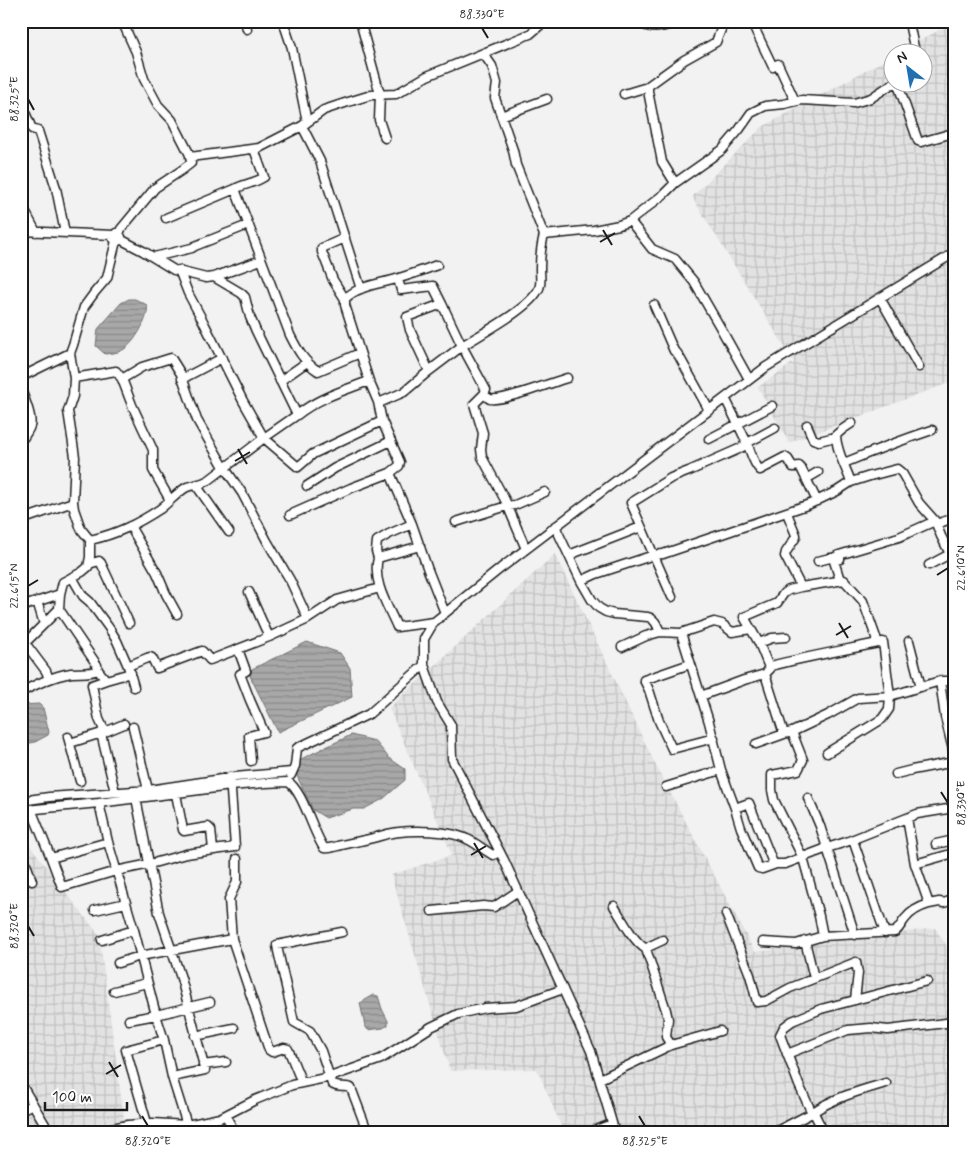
<svg xmlns="http://www.w3.org/2000/svg" width="975" height="1154" viewBox="0 0 975 1154" font-family="Mynerve,sans-serif">
	<style>
		.industrial { fill: url(#industrial-grid) }
		.water { fill: url(#water-rules); stroke: #707070 }
		.lines { fill: none; stroke-linecap: round; stroke-linejoin: round }
		.minor-casing { stroke: #1c1c1c; stroke-width: 11 }
		.minor { stroke: #fff; stroke-width: 8 }
		.ticks { fill: none; stroke: #1c1c1c; stroke-width: 2 }
		.neatline { fill: none; stroke: #1c1c1c; stroke-width: 2 }
		.ticks-label { font-size: 12px; text-anchor: middle; fill: #1c1c1c }
	</style>
	<defs>
		<pattern id="industrial-grid" width="8" height="8" patternUnits="userSpaceOnUse" patternTransform="scale(1.25)"><rect width="8" height="8" fill="#e2e2e2"/><path d="M0 4h8M4 0v8" fill="none" stroke="#c1c1c1"/></pattern>
		<pattern id="water-rules" width="6" height="5" patternUnits="userSpaceOnUse" patternTransform="scale(1.25)"><rect width="6" height="5" fill="#a8a8a8"/><path d="M0 2.5h6" fill="none" stroke="#888"/></pattern>
	</defs>
	<rect width="100%" height="100%" fill="#f2f2f2"/>
	<filter id="ink" filterUnits="userSpaceOnUse"><feTurbulence type="fractalNoise" baseFrequency=".02" numOctaves="2"/><feDisplacementMap in="SourceGraphic" scale="10" xChannelSelector="R" yChannelSelector="G"/><feConvolveMatrix kernelMatrix="1 2 1 2 8 2 1 2 1" color-interpolation-filters="sRGB"/></filter>
	<g filter="url(#ink)">
		<path class="industrial" d="M954,22V381L789,443L758,387L794,362L692,197L762,127L892,56V82H922V52H899Z
			M555,554L656,766L755,952L935,928L954,957V1133H564L537,1069L450,1071L391,875L452,855L389,708Z
			M21,834L99,935L126,1133H21Z"/>
		<path class="water" d="M129,299H135L147,305C150,316 136,340 127,347C120,353 113,353 105,354L96,346L98,329L121,303Z
			M307,642L340,653L350,668L352,697L278,732L250,676L252,669Z
			M39,704L43,708L49,732L48,735L35,742L21,745V705Z
			M351,735L375,741L389,758L405,769V780L383,799L364,809H353L326,818L313,810L297,776V766L303,758Z
			M374,995L378,996L382,1009L388,1021V1025L383,1028L368,1030L365,1026L360,1003Z"/>
		<g class="lines">
			<g class="minor-casing">
				<path id="minor" d="M245,21L247,29
					M283,21L292,48L307,122
					M360,21L380,94L379,120L385,138
					M637,21C651,31 663,28 678,21
					M751,21L773,67L778,64L795,101
					M910,21L909,23L915,52
					M483,53L492,66L497,83L495,98L513,150L516,165L544,235
					M897,82L918,141L921,142L953,133L954,134
					M624,94L644,88L648,90
					M21,103L32,129L38,131L56,188L65,233
					M501,116L547,99
					M302,126L320,161L361,289
					M190,157L259,148L302,126L324,110L345,103L371,95L396,94L427,76L530,34L545,21
					M675,183L662,162L648,91V86L684,60L716,42L722,27L721,21
					M235,189L290,335C297,349 304,362 318,371L360,353
					M21,204L36,232
					M166,218L235,189C244,184 255,183 264,177L254,149
					M630,221L652,249L675,259L694,282L720,327L749,379
					M21,231L113,235
					M119,234L121,229L155,188L182,170L191,163L190,155L172,120L158,105L144,79L136,52L122,21
					M345,238L322,248V252L333,280L345,299
					M120,239L143,251L174,270L206,278L214,277L241,293L245,297L250,317L256,331L297,415C320,397 343,391 369,381L378,402H381L404,392L429,371L462,346L442,304L407,317L410,330L429,371
					M154,257L192,248L195,246L248,225
					M179,270L188,293L204,323L243,401L264,438L298,467L313,454L382,421
					M214,277L261,260
					M398,279L401,290L433,286L442,304
					M880,298L919,367
					M654,305L674,351L677,353L680,358L709,410
					M21,377L70,353
					M74,378L116,371L122,379L132,405L153,450V470L170,500
					M122,379L142,367L171,358L181,374L197,420L224,467L242,493L267,541L290,580L308,619
					M182,379L222,358
					M280,381L307,362
					M369,381L352,327L345,305V299C357,286 380,284 396,279C410,275 424,270 437,265
					M21,390C24,397 33,420 30,426C29,430 26,433 24,437
					M484,394C486,396 488,398 490,399C502,402 553,382 567,378
					M725,398C732,412 739,426 746,441C751,451 752,462 760,470L762,469L785,457L788,459L793,467L799,466L801,468L817,501
					M807,425L813,439L819,441L831,438L836,440
					M709,439L772,406
					M844,463C873,451 902,440 932,430
					M390,473L412,524L428,570L445,613
					M806,479L818,472
					M851,482C846,468 836,450 836,435L843,429L852,423
					M196,485L229,532
					M307,486L335,468L391,441
					M787,513L796,535V537L786,552L785,556L801,587
					M290,515L351,488L390,473L399,466L400,462L382,421L378,402
					M21,520L73,502
					M456,522L507,506L515,505L545,492
					M936,524L954,518
					M130,526L157,573L166,594L177,614
					M555,526L581,581L592,600L599,608L606,612L614,614L648,617C655,619 657,625 660,632L646,636L622,647
					M90,540C117,534 137,524 160,509C168,503 179,491 187,487C196,484 200,485 209,480L264,438L297,415
					M420,546L378,558C372,582 388,606 397,627L434,622
					M526,549L505,500L482,457L481,449L483,433L474,404L484,394L486,390L462,346C479,335 537,305 540,285C541,280 540,274 540,269C540,258 541,246 544,235L594,230L619,225L630,221L664,194L675,183L722,150L739,130L751,113L765,106L784,104L802,100L854,103L871,98L895,82
					M569,555L641,527
					M840,557V559L834,561L840,580
					M378,558L376,551L377,541L389,534L412,524
					M818,561L830,558H833L839,555L899,537L935,521
					M89,564L99,561L101,563L129,623
					M929,565L950,554
					M72,577L83,596L90,602L109,628L117,641L128,666
					M581,581L596,574L654,555L663,554L810,504L837,491L851,482L870,476L897,469L902,473L919,503L935,521L941,536L950,554H954
					M249,592L269,637
					M672,597L631,503L671,478L689,471L741,448L747,443L775,428
					M37,601L44,624
					M21,607L60,594
					M660,632L681,633L714,622L722,624L732,632L751,629
					M681,633L709,722L721,770L735,808L741,828L758,868L762,869L776,864H785L827,848L846,842L917,814L954,808
					M909,641L921,687
					M25,643L46,671L49,679
					M759,643L772,638L786,637
					M878,643L863,601L844,580L801,587L789,590L784,593L777,603L744,617L759,643L768,665L771,666C808,656 846,650 883,642L890,696L940,681H954
					M238,649L246,671L240,674L250,700L264,732L249,736L251,761
					M21,650L25,643L59,609L60,594L63,582L82,572L88,567L90,557V540L81,529L74,509L73,502L75,457L68,411L73,396L74,378L70,353L73,345L84,307L95,292L107,278L115,245L116,241L112,237L116,233L119,234L121,237L118,241
					M690,664L644,680L649,690L659,721L672,749L714,738
					M98,670L106,680L92,685L99,719L105,732
					M765,674L784,734
					M106,680L131,673
					M940,681L945,717L954,754
					M134,687L128,666L147,658L150,657L152,658L157,668L202,651L210,660L269,637L308,619L337,600L380,588
					M21,692C37,684 53,676 71,673C80,672 90,674 98,670L97,665L59,609
					M701,696L744,680L765,674L770,669L771,666
					M133,727L148,790
					M101,733L115,792
					M68,737L80,781
					M70,743L105,732L124,724
					M756,744L784,734L792,732L828,715L858,698L890,696L889,709L882,719L827,753
					M896,774L912,770L954,762
					M291,775L295,766L297,748L369,714L424,665
					M666,787L721,770
					M176,794L183,830L184,831L208,827L211,830L213,850
					M136,798L159,913L181,978L205,1070L172,1077
					M808,798L820,826L855,935
					M21,801L49,797L149,790L235,777L292,772
					M99,803L231,786L265,783L288,782C302,789 314,835 324,848C331,849 336,846 342,845C355,842 367,840 380,836C401,829 446,829 467,839C476,843 484,850 493,855L500,852
					M735,808L749,803L773,863L776,864
					M31,809L51,858
					M21,811L36,809L99,803L108,842
					M907,818L915,864L929,904L939,902L944,903L954,899
					M853,840L885,933
					M936,844L954,840
					M21,849L32,881
					M237,859V882L229,899L232,939L269,1050L272,1052L284,1048L288,1049L302,1083
					M915,864L954,853
					M614,906C622,919 633,941 646,949L650,946L663,940
					M95,910L126,903
					M432,911L483,906L494,907L518,891
					M726,914L750,975L757,1002L766,1001L790,988L856,962L858,973L855,1000
					M342,932L277,945L278,951L294,1022L310,1031L321,1051L332,1084C338,1089 345,1085 351,1088L368,1133
					M823,936L895,932C900,928 901,924 905,919C911,911 919,907 929,904
					M102,940L134,930
					M805,941L814,978
					M763,942L796,944L823,936L819,916L803,858L774,800L772,790V775L798,770L803,760L792,732
					M646,949L666,1010L668,1019L666,1037L671,1045
					M118,963L140,956L232,939
					M114,991L147,983
					M129,1020L156,1015L210,1002
					M195,1036L234,1028
					M787,1054L848,1030L871,1028L888,1030L954,1022
					M203,1065L226,1062
					M600,1079L671,1045L720,1031
					M886,1083C862,1090 832,1098 812,1113L799,1085L780,1035L784,1027L792,1021L821,1009L927,981
					M21,1084L50,1133
					M21,1110L33,1104
					M226,1116L235,1133
					M202,1122L205,1133
					M147,1123L126,1050L164,1040
					M187,1125L172,1077L164,1040L156,1015L134,930L108,842L51,858L62,887L116,871L150,864L186,854L235,847L230,777
					M93,1133L96,1131L128,1125L152,1123L187,1125L220,1118L255,1100L292,1085L330,1077L381,1059L431,1027L458,1014L485,1008L516,1006L563,989
					M588,1133L612,1124
					M615,1133L591,1051L504,860L452,759L451,725L437,702L424,665V639L434,622L501,568L766,367L954,253
					M773,1133L812,1113L815,1115L824,1133"/>
			</g>
			<use href="#minor" class="minor"/>
		</g>
	</g>
	<path class="ticks" d="M482,28L488,38M28,99L34,110M603,230L612,245M600,242L615,233M238,449L247,464M235,461L250,452M937,575L948,568M28,586L38,580M839,623L848,638M836,635L851,626M941,792L948,803M474,843L483,858M471,855L486,846M28,926L34,936M109,1062L118,1077M106,1074L121,1065M142,1116L148,1126M639,1116L645,1126"/>
	<rect width="975" height="1154" fill="none" stroke="#fff" stroke-width="55"/>
	<g transform="translate(908 68) rotate(329)"><circle r="24" fill="#ffffff" stroke="#a4a4a4"/>
	<path d="M0-4L9 19L0 12L-9 19Z" fill="#1f6fb2"/>
	<text y="-8" font-size="14" font-weight="bold" text-anchor="middle" fill="#1c1c1c">N</text>
	</g>
	<path d="M45 1102v8h82v-8" fill="none" stroke="#1c1c1c" stroke-width="2.5"/>
	<text x="52" y="1102" font-size="15" fill="#1c1c1c" stroke="#ffffff" stroke-width="4" paint-order="stroke">100 m</text>
	<rect x="28" y="28" width="920" height="1098" class="neatline"/>
	<g class="ticks-label">
		<text x="482" y="18">88.330°E</text>
		<text transform="translate(14 99) rotate(-90)" y="4">88.325°E</text>
		<text transform="translate(961 568) rotate(-90)" y="4">22.610°N</text>
		<text transform="translate(14 586) rotate(-90)" y="4">22.615°N</text>
		<text transform="translate(961 803) rotate(-90)" y="4">88.330°E</text>
		<text transform="translate(14 926) rotate(-90)" y="4">88.320°E</text>
		<text x="148" y="1145">88.320°E</text>
		<text x="645" y="1145">88.325°E</text>
	</g>
</svg>
